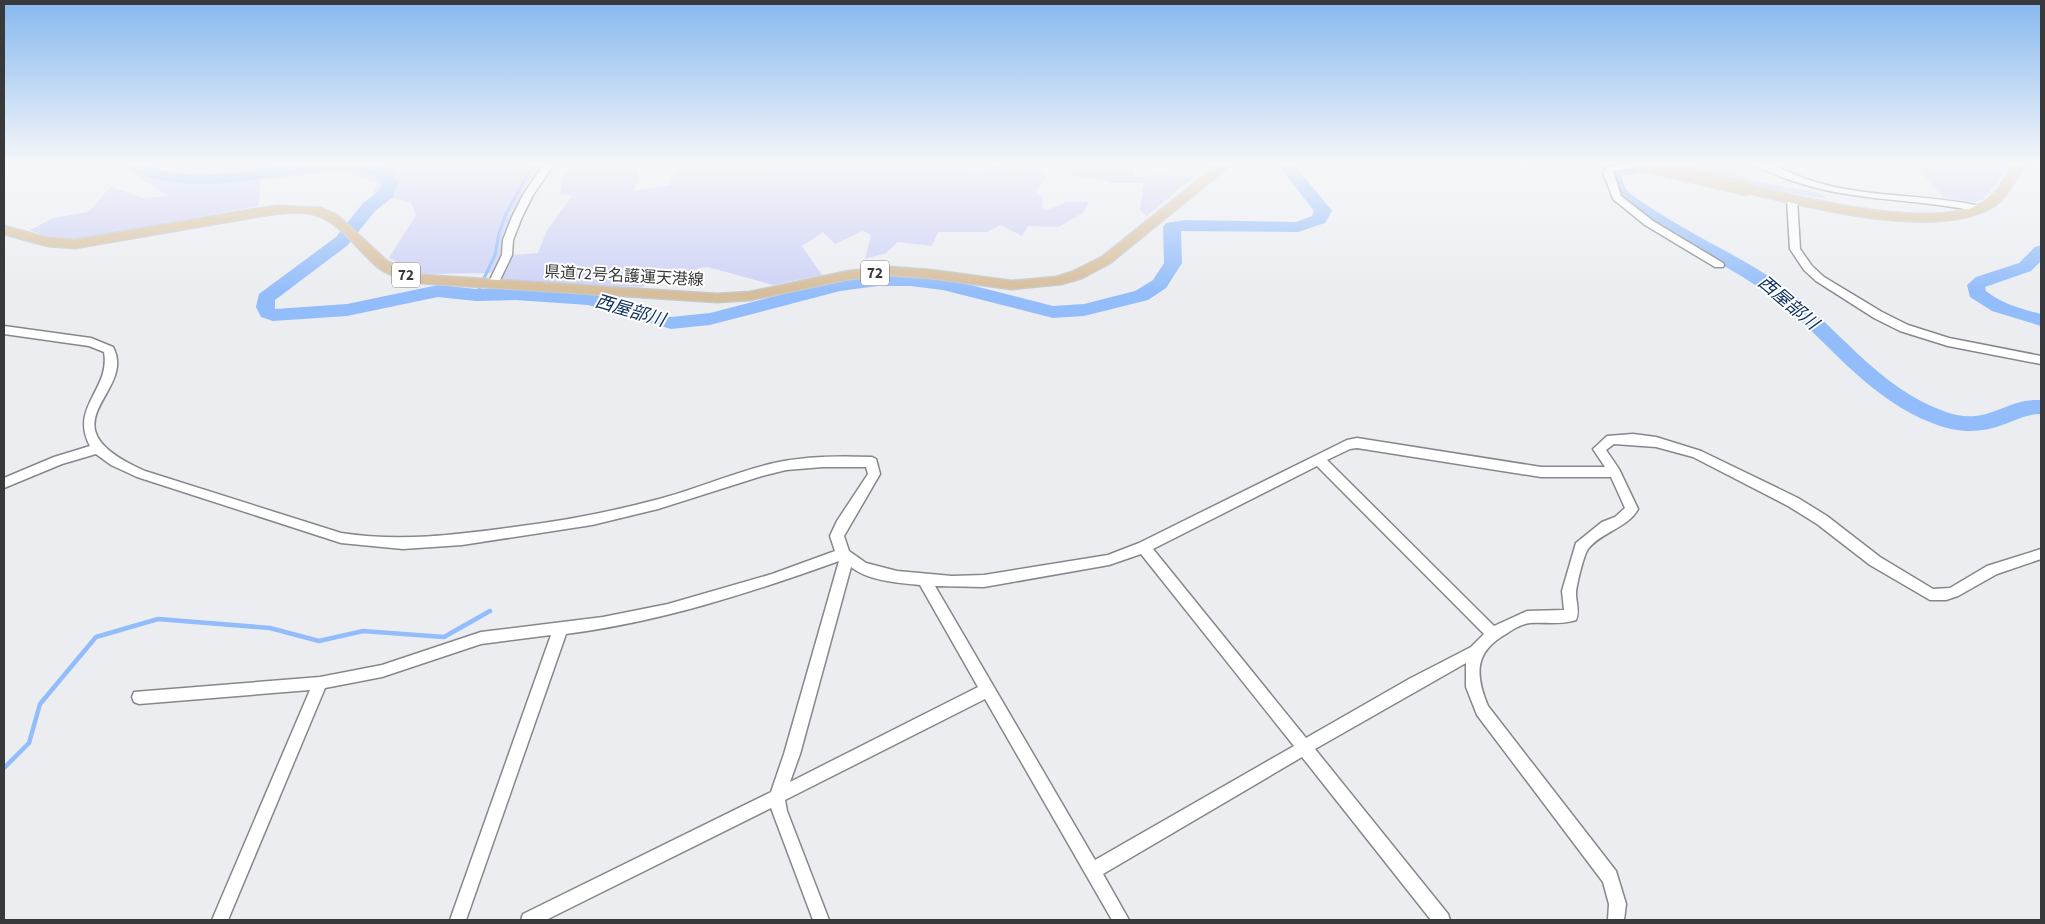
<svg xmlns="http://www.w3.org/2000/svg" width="2045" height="924" viewBox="0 0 2045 924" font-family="'Source Sans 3','Noto Sans JP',sans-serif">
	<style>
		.green { fill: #ced2f6 }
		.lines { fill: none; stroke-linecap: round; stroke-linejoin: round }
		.stream-far1 { stroke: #93bdfa; stroke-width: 3 }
		.stream { stroke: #93bdfa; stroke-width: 4.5 }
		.river { fill: #93bdfa; fill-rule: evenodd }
		.minor-casing { stroke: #87878b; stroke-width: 3 }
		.major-casing { stroke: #c7c8c8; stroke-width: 3 }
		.minor { fill: #fff; fill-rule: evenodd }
		.major { fill: #d7be9b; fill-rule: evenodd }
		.major-bridge-casing { stroke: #c7c8c8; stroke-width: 16; stroke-linecap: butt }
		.major-bridge { stroke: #d7be9b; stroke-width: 13 }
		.labels { text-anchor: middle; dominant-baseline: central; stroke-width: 4; stroke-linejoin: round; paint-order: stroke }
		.shield { fill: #fff; stroke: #747475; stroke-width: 1 }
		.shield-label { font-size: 15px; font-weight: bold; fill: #38393a }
		.street-label { font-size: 16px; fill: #38393a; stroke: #fff }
		.water-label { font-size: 18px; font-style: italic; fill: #0e2f5e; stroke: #fff }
	</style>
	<rect width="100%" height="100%" fill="#ecedf1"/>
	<path class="green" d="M115,163H148L158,169L178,175L169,163H542L523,196L503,236L500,256L491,273L421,274L389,258L416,215L411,203L374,192L377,182L338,171L261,180L258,206L80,239L49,238L30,230L53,218L88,212L111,187L143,198L169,196Z
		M582,163H639L635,191L670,185L676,163H972L969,171L978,173L1003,163H1039L1041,171L1046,177L1035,191L1043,198L1042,207L1046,211L1066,202H1089L1083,213L1058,227L1028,226L1022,236L1001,225L987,232H938L932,246L898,242L886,253L865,259L871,235L863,231L835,244L823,232L802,246L822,275L773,285L708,267L699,268L693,272C671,271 659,268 643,287L501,281L514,255L538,253L547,230L572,196L560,194L564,174Z
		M1046,163H1144V169L1133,170L1136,177L1157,175L1193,177L1147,216L1140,210L1144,183H1111L1101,179L1070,176L1047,166Z
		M1670,163H1730L1738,176L1774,185L1819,193L1828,199L1771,190Z
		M1912,163H2012L1984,199L1975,202L1944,198Z"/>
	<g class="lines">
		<path class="stream-far1" d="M476,295L495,255L499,233L506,214L534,163"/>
		<path class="stream" d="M4,768L29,743L40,704L96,637L158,619L270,628L319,641L363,631L444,637L490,611"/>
		<path class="river" d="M122,163C145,161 166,174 192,175C249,177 306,155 362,163C372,164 382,168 392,170L398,183L393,197L375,211L348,245L275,300V309L347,304L438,285L476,289L515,288L589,293L671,317L710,313L840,279L878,274H910L943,278L1053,306L1084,304L1135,291L1153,280L1164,263L1163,227L1166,223L1185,220L1296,222L1312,216L1314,211L1277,163H1293L1332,211L1325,223L1298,232L1181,231L1182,263L1166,288L1148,300L1084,316L1053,318L943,290L910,286H878L840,291L710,325L671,329L588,305L515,300L476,301L438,297L347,316L273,321L261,317L256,307L259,294L336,237L363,203L379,191L382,183L379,177C364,173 350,169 334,170C272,173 214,194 152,178C142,176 128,171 122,163Z
			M1643,163H1696L1694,166L1688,168L1622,175C1622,179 1623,185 1626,189C1631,197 1669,219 1679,225C1712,245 1748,261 1780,284C1837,325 1877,388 1946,412C1988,427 2004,398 2041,400V414C2027,414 2019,419 2005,424C1981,434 1956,433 1932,423C1873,400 1836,352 1790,311C1769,294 1748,279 1724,266C1695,249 1666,232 1637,213C1630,208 1622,204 1615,198C1610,192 1602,178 1607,170C1613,162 1634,164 1643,163Z
			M2041,245V261L2031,271L1985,287L1986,291C2002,304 2022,309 2041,314V326L1992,311L1970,297L1967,285L1976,277L2019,263L2035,247Z"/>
		<g class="minor-casing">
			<path id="minor" d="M545,163H555L533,195L522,217L513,240L512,255L498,284L497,286H489L488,284L502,255L503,240L512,217L523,195Z
				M1631,163H1651L1646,166L1613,171L1621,196L1653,221L1723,263L1724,265L1723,267H1715L1645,225L1613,199L1603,172L1607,167Z
				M1755,163C1773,161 1792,175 1809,180C1865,199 1926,193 1984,207L1985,209L1980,212C1917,198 1851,202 1790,180C1779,176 1763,171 1755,163Z
				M1792,196L1797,199L1800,249L1812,266L1824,277L1882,312L1908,325L1949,338L2041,356V364L1948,346L1900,331L1874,318L1816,281L1804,270L1790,249L1787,199Z
				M4,326L91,338L113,347C138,394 38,424 145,471L341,533C400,542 456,535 514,527C563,521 611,512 659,499C697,489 735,472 774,463C806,456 839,456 872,457L876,459L880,474L844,536L849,551L866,563L897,571L952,576L984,575L1108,555L1139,543L1347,440L1357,438L1541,467H1605L1593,449L1607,436L1633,434L1656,437L1701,451L1798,498L1827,516L1880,557L1933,589L1950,588L1987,566L2041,549V559L1997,574L1958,596L1946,600H1930L1870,565L1817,524L1788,506L1693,457L1656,447L1614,444L1606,450L1619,469L1638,509C1628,528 1601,532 1588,549C1584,554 1576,586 1576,594C1576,602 1580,612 1576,620C1562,625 1545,622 1530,623C1521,624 1513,629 1506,634C1474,652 1475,675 1488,706L1616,871L1626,904L1624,920H1608L1609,904L1603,882L1477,715L1466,687V663L1315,749L1448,914L1450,920H1431L1302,757L1103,874L1129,920H1112L985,699L785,800L787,811L829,920H813L771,808L546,920H521L523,914L771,792L784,754L839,561C750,593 660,622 566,634L466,920H450L551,635L481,644L382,677L325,688L228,920H212L310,690L139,704L134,702L132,697L134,692L320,677L382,665L481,632L603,617L668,604L772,574L835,551L830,536L837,521L868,474L866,467H823L786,470L762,476L658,509L592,525L462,545L403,549L341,543L137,477L111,465L96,454L62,464L4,488V478L54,457L90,446C69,407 111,389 104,352L89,346L4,334ZM1357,448L1541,477H1611L1625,508L1615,517L1602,522L1576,543L1562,591L1564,610L1527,611L1494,626L1327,460L1350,449ZM1317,466L1484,634L1471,647L1409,679L1306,738L1153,549ZM1141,554L1294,746L1095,860L935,586L984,587L1109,565ZM851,567C869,581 898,583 920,585L978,687L790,782L800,754Z"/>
		</g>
		<g class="major-casing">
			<path id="major" d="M1220,163H1233L1110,263L1082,278L1061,284L1012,289L930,278L889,275L849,279L750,300L717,302L421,283C407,280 389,276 378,267C358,251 342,223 316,215C300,210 272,214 255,217L75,248L48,246L4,234V226L48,238L75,240L255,209L278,206L321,208L337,215L388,262L421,275L717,294L750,292L849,271L889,267L930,270L1012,281L1056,277L1072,272L1102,257Z
				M2014,163H2026C2016,177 2007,199 1991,208C1932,240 1811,207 1748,193L1742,189L1748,185C1802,198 1937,232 1984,202C1998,194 2006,176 2014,163Z"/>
		</g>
		<use href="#minor" class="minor"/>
		<use href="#major" class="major"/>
		<g class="major-bridge-casing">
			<path id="major-bridge" d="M1639,163L1748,189"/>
		</g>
		<use href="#major-bridge" class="major-bridge"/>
	</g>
	<linearGradient id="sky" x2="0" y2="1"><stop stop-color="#86b8ef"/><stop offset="0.56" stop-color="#f6f7f9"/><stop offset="1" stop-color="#f6f7f9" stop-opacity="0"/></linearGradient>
	<rect width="2045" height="292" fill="url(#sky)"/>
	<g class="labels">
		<g class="shield">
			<rect x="861" y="260.5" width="28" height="25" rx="4"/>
			<rect x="392" y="262.5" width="28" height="25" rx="4"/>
		</g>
		<g class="shield-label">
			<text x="875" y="273">72</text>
			<text x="406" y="275">72</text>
		</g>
		<g class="street-label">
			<text transform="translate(624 276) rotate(3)">県道72号名護運天港線</text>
		</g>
		<g class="water-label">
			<text transform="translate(1788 303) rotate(40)">西屋部川</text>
			<text transform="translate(630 311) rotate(16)">西屋部川</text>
		</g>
	</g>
	<rect width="2045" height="924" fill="none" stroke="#38393a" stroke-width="10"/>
</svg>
